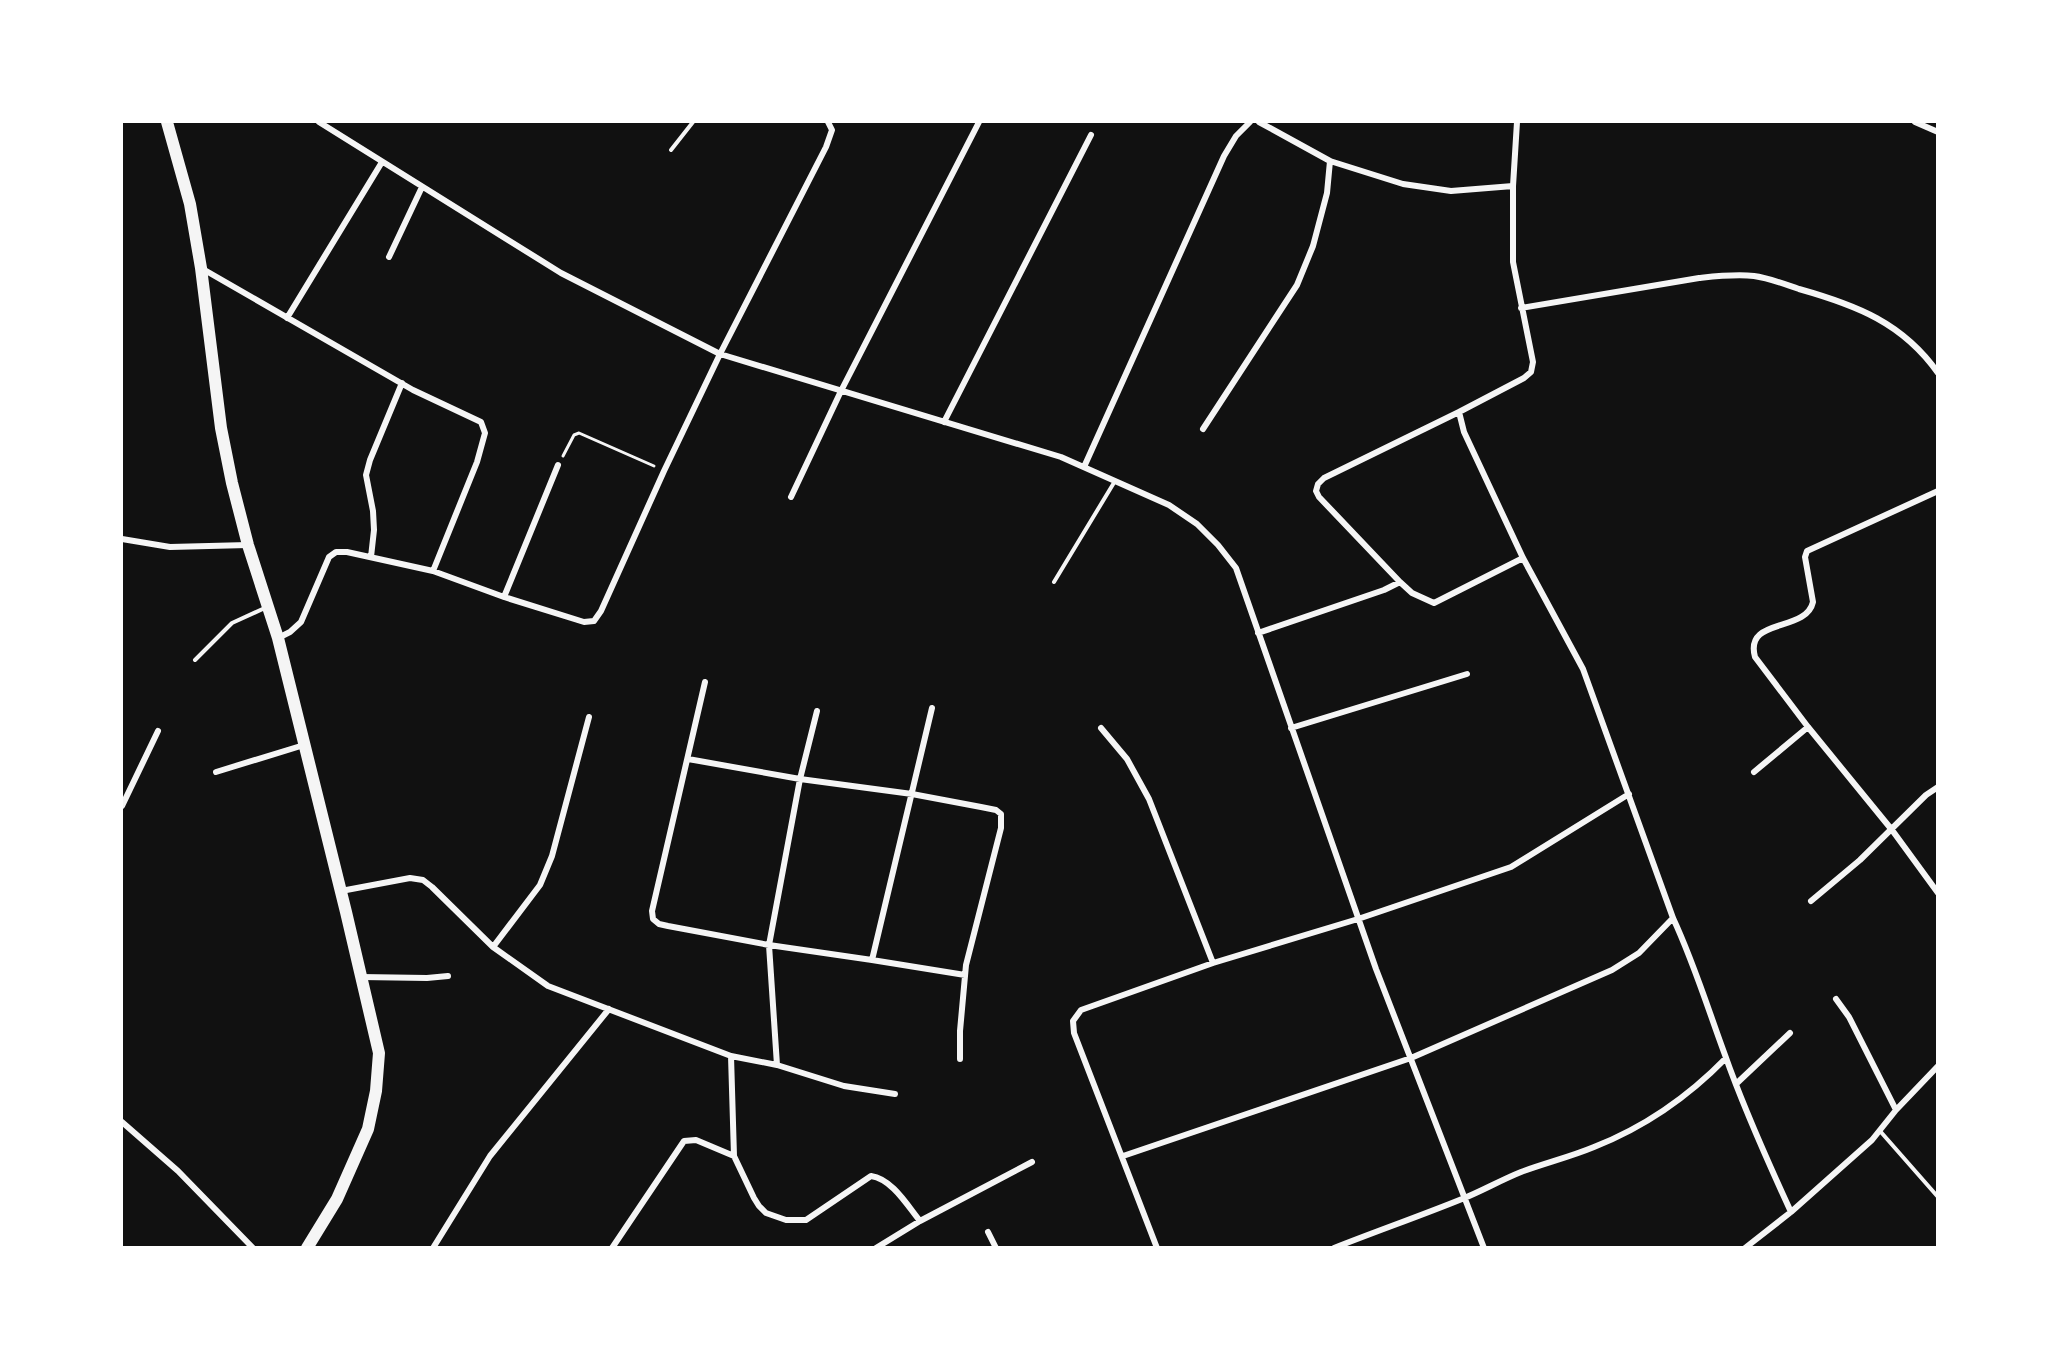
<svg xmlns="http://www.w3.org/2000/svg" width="2059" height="1369" viewBox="0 0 2059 1369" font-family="'PT Sans Narrow',sans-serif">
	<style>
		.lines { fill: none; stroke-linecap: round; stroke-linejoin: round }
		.path { stroke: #f5f5f5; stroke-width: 3 }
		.service { stroke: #f5f5f5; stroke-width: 4 }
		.minor { stroke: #f5f5f5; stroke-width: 6 }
		.secondary { stroke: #f5f5f5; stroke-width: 12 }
	</style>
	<rect width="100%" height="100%" fill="#111"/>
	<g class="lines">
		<path class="path" d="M563,456L574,435L579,433L654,466"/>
		<path class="service" d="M671,150L693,122
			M1054,582L1115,481
			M195,660L232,623L267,607
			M1880,1131L1938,1197"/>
		<path class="minor" d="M319,122L561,273L720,354L1061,457L1169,505L1197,524L1218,545L1236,568L1376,969L1484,1248
			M1259,122L1330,161L1403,184L1451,191L1513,186
			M1517,122L1513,186V262L1533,362L1531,372L1524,378L1459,412L1464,432L1523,558L1583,669L1673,918C1694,963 1708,1009 1725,1055C1744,1109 1767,1160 1791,1212
			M1915,122L1938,132
			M389,257L422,187
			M201,268L413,390L481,422L485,433L477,462L433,571
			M1521,308L1699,278C1718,276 1735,274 1754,276C1769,278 1784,284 1799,289C1856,305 1903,323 1938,373
			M287,318L382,162
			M944,422L1091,135
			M1203,429L1297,285L1313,246L1327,193L1330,161
			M1084,467L1224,156L1236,136L1250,122
			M1938,491L1807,551L1805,557L1813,602C1806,633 1744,617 1755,657L1808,727L1892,830L1938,893
			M791,497L841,391L979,122
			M122,539L170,547L248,545
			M371,557L374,530L373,511L366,475L370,460L402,383
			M1400,582L1319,497L1316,491L1318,484L1324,478L1459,412
			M504,597L558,465
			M1258,633L1384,590L1400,582L1412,593L1434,603L1523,558
			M278,638L290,632L301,622L329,557L336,552H347L433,571L504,597L584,622L594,621L601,611L664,471L720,354L826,147L832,130L828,122
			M705,682L652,911L653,919L659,924L668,926L769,945L872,960L932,708
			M1101,728L1127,759L1149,799L1213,963
			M1291,728L1467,674
			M688,759L800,779L912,794L981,807L996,810L1001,814V828L966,965L960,1031V1059
			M216,772L304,745
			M1754,772L1808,727
			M122,806L158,731
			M341,891L410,878L423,880L432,887L493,947L548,986L731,1056L777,1065L844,1086L895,1094
			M1811,901L1860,860L1926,795L1938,787
			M493,947L540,885L552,856L589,717
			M872,960L965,975
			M361,977L427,978L448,976
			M1836,999L1849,1017L1896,1110
			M731,1056L734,1156L754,1198L759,1206L766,1213L786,1220H806L871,1176C892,1179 907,1205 920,1221
			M777,1065L769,945L800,779L817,711
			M1736,1084L1790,1033
			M122,1122L178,1171L253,1248
			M1123,1156L1411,1058L1612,970L1639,953L1673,918
			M988,1232L996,1248
			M433,1248L490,1156L609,1009
			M612,1248L684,1141L696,1140L734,1156
			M876,1248L920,1221L1032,1162
			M1157,1248L1074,1033L1073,1021L1081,1010L1213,963L1358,919L1511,867L1629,794
			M1334,1248C1377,1231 1420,1216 1462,1199C1482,1191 1501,1180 1521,1172C1545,1163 1570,1157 1594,1147C1645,1127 1688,1097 1726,1058
			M1745,1248L1791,1212L1872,1140L1896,1110L1938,1066"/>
		<path class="secondary" d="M167,122L190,204L201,268L221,428L232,483L248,545L278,638L346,912L379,1053L376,1091L368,1129L337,1199L307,1248"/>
	</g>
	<rect width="2059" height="1369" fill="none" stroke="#ffffff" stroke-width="246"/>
</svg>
